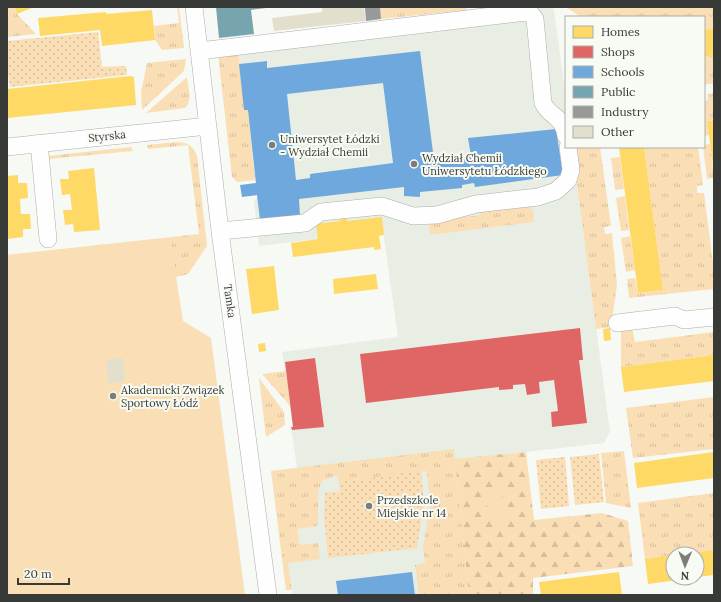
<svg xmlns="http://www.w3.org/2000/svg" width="721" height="602" viewBox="0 0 721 602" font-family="Lora,serif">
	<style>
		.built { fill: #e9eee4 }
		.grass { fill: url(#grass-tufts) }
		.forest { fill: url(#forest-firs) }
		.park { fill: url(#park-dots) }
		.pitch { fill: #fadeb5 }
		.homes { fill: #ffd966 }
		.shops { fill: #e06666 }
		.schools { fill: #6fa8dc; fill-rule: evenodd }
		.public { fill: #76a5af }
		.industry { fill: #999 }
		.building { fill: #e2e0cd }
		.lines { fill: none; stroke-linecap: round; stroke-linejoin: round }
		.minor-casing { stroke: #acaeab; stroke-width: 18 }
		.minor { stroke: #fefefe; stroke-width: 17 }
		.poi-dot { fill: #7b7d7a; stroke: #f8fbf3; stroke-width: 1.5 }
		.labels { text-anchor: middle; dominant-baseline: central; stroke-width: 4; stroke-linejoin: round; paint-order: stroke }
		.street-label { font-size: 11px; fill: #383a37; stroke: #f8fbf3 }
		.poi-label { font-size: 11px; fill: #383a37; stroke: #f8fbf3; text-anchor: start }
	</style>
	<defs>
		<pattern id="grass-tufts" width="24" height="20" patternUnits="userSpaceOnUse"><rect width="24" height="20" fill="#fadeb5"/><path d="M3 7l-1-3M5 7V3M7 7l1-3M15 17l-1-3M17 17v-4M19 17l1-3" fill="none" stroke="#d7bf9c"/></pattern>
		<pattern id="forest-firs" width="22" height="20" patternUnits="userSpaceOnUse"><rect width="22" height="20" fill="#fadeb5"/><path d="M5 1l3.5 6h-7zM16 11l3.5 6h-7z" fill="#d7bf9c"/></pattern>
		<pattern id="park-dots" width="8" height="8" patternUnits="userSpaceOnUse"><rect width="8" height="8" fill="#fadeb5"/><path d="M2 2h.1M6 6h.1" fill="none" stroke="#d7bf9c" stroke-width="1.8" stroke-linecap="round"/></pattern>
	</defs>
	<rect width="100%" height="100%" fill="#f7f9f5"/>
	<path class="built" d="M497,7H552L554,9L566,100V147H572L610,432L604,443L455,460L469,595H293L273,471L297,468L291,427H293L282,352L398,337L383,231L259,246L254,200L257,199L255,180L248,110H244L238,51Z"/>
	<path class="grass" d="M7,7H15L17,14L36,34L7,37Z
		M177,7H179L184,48L162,50L155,40L154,26L179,23Z
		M380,7H466L467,10L381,19Z
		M566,7H714V28L704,30V17H581Z
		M238,51L244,110H248L255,180L237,182L232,177L218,54Z
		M714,55V83L704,85V57Z
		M186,59L184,71L142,110L141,92L147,63Z
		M187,77C188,87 193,101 185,108L146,113Z
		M714,93V121H707L709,135L704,136V101L708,100L707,94Z
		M177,142C188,143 193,145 197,156L207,246L188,274L172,278L7,255L199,234L188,145L148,149L147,145Z
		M710,144L714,178L707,179L703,147L704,145Z
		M131,147L133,151L49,159L48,156Z
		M572,147H600L611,226L604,227L605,234L612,233L617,285L611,327L596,329Z
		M644,147H698L703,185L697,186V193H704L714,271V289L629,298L627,279L635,278L638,293L663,290Z
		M620,157L624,189L615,190L611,158Z
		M625,196L629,230L621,231L616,198Z
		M529,206L533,210L534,222L430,235L429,225L431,221L481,215L480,209Z
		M630,236L635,270L626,272L621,238Z
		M632,327L635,342L714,332V355L621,367V328Z
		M286,371L290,406L262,374Z
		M259,378L284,412L285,425L266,437Z
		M714,397V449L633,458L626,408Z
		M454,449L469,595H419L415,565L425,563L423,547L430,505L427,471L339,482L337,475L322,481C315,494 320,512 317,526L297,529L300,545L318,543L320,559L288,563L292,590H286L271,471Z
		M624,451L631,508L606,503L601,453Z
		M714,493V550L645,559L638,503Z"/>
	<path class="forest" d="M526,452L534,520L602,513L628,521L633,566L533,578V595H469L455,459Z"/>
	<path class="park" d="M98,32L102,67L126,66L127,75L10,87L7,66V41Z
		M599,454L604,502L575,505L570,457Z
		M565,457L569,506L541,509L536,460Z
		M421,471L424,504L417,548L328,558L324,517L325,493L340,491L339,482Z"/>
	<path class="pitch" d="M170,238L183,321L211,338L245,595H7V255Z
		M502,491L504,518L488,520L486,492Z"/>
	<path class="homes" d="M15,7H34L17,14Z
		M152,10L155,40L102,46L100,30L40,36L38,18L106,12V14Z
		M714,28V55L704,57V30Z
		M130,76L134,77L136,105L7,118V89Z
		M707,121H714V165H713Z
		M619,147H644L663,290L638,293Z
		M94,168L100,230L74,232L73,224L65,225L63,210H72L70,194L62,195L60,179H69L68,171Z
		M18,175V183H27L28,198L20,199L21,214H30L31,229H23V237L7,239V176Z
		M346,215L347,221L382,217L384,235L379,236L381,249L374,250V247L293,257L291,243L318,239L316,224L340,221L339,216Z
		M274,266L279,310L252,314L246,269Z
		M376,274L378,289L334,294L333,279Z
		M610,328L611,340L604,341L603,329Z
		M265,343L266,351L259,352L258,344Z
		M714,355V381L624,392L621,367Z
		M714,452V478L637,488L634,463Z
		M714,550V575L697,577V554L690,553Z
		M673,555V578L685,579L648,584L645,559Z
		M619,572L622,595H541L539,582Z"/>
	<path class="shops" d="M580,328L583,360H579L587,423L552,427L551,412L558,411L554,380L539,382L540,393L527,395L525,384L513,385V389L499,390V387L366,403L360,354Z
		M315,358L324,427L292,430L291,427H293L285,362Z"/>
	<path class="schools" d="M420,51L434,160L471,156L468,138L556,129L563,175L475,187L474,183L462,185V188L420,192V197L404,196V187L299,199L300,216L260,220L257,195L242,197L240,185L256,183L248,110H244L239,64L267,61V68ZM383,83L393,163L310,174V178L296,180L287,94Z
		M412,572L415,595H338L336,581Z"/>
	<path class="public" d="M216,7H266V8L251,10L254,34L219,38Z"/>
	<path class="industry" d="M380,7L381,19L366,21L365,8Z"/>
	<path class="building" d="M322,7H364L366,21L274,31L272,18L322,12Z
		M123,358L125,382L108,383L106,360Z"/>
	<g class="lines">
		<g class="minor-casing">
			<path id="minor" d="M194,7L220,231L268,595
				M199,51L526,12L532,15L535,19L543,103C550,118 563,115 566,136
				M39,143L48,239
				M7,147L208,126
				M220,231L305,223L321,212L382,206L413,216L437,215L476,204L538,197L556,191L568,180L571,170L568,147
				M617,323L675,316L684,320L714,317"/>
		</g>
		<use href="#minor" class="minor"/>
	</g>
	<g class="poi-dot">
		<circle cx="272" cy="145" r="4"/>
		<circle cx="414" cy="164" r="4"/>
		<circle cx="113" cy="396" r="4"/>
		<circle cx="369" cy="506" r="4"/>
	</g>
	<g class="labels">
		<g class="street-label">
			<text transform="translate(107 136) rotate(-6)">Styrska</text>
			<text transform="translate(230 301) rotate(82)">Tamka</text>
		</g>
		<g class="poi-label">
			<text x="280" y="139">Uniwersytet Łódzki<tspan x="280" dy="13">- Wydział Chemii</tspan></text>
			<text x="422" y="158">Wydział Chemii<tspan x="422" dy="13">Uniwersytetu Łódzkiego</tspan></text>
			<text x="121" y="390">Akademicki Związek<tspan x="121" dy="13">Sportowy Łódź</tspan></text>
			<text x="377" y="500">Przedszkole<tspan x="377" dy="13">Miejskie nr 14</tspan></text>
		</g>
	</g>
	<rect width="721" height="602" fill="none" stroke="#383a37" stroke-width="16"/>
	<rect x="565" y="16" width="140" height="132" fill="#f8fbf3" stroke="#abaea8"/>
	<rect x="573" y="26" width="20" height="12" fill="#ffd966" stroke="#abaea8"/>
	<text x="601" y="36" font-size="12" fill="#383a37">Homes</text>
	<rect x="573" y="46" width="20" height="12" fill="#e06666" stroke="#abaea8"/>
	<text x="601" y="56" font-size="12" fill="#383a37">Shops</text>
	<rect x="573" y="66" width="20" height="12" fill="#6fa8dc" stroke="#abaea8"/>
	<text x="601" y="76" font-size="12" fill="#383a37">Schools</text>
	<rect x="573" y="86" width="20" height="12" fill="#76a5af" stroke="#abaea8"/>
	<text x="601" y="96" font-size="12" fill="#383a37">Public</text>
	<rect x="573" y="106" width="20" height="12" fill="#999999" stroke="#abaea8"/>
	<text x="601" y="116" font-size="12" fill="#383a37">Industry</text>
	<rect x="573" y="126" width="20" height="12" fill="#e2e0cd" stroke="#abaea8"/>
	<text x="601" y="136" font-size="12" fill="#383a37">Other</text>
	<g transform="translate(685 566) rotate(181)"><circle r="19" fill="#f8fbf3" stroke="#abaea8"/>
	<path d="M0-3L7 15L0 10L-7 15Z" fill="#7b7d7a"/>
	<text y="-6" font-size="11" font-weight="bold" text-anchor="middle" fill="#383a37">N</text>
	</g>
	<path d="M18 578v6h51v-6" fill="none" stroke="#383a37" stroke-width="2"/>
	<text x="24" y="578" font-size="12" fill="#383a37" stroke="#f8fbf3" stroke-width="3" paint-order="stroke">20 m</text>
</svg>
